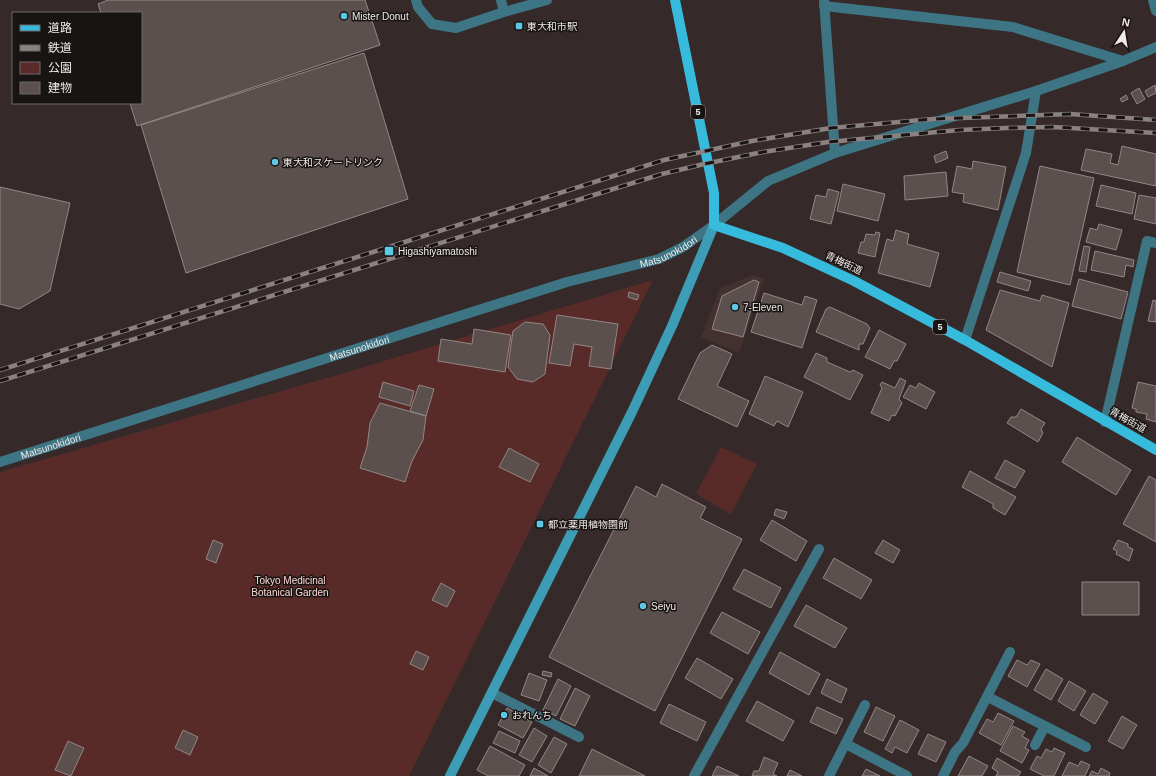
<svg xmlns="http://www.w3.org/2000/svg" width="1156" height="776" viewBox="0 0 1156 776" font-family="Helvetica,'Noto Sans JP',sans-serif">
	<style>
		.built { fill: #433130 }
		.green { fill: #582b29 }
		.building { fill: #5c504f; stroke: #948685 }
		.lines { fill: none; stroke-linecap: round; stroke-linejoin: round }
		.service { stroke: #3e7585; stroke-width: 10 }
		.minor { stroke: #3e7585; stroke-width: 10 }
		.secondary { stroke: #3d9db6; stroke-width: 10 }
		.primary { stroke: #36bbdd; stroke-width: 10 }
		.rail-casing { stroke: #8a8180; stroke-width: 4.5 }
		.rail { stroke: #191414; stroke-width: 3; stroke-dasharray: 9; stroke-linecap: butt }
		.poi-dot { fill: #5bc8e6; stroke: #191414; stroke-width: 1.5 }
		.labels { text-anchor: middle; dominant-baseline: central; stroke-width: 3; stroke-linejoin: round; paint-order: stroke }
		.shield { fill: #191414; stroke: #b0a9a8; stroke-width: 1 }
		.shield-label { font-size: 9px; font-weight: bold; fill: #f0e9e8 }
		.poi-label { font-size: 10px; fill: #f0e9e8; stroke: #191414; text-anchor: start }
		.street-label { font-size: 10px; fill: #f0e9e8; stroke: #191414 }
		.park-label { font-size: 10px; fill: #fed7d3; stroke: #191414 }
	</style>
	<rect width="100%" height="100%" fill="#352a29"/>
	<path class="built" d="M753,275L764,278L739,353L701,337L720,288Z"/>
	<path class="green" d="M653,280L409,776H0V472L344,373Z
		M721,447L757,464L731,514L696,494Z"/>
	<path class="building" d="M108,0H365L380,45L137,126L130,103H141V13H101L98,4Z
		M364,53L408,199L186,273L141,125Z
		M1155,85L1156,93L1148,97L1145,91Z
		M1139,88L1145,99L1137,104L1131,93Z
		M1126,95L1128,99L1122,102L1120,99Z
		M1122,146L1156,154V186L1081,170L1086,149L1112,154L1110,163L1118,165Z
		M946,151L948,158L936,163L934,156Z
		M973,161L1006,167L998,210L963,202L964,194L952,192L957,166L972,169Z
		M1040,166L1094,178L1070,285L1017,272Z
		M946,172L948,196L905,200L904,176Z
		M843,184L885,194L878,221L837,211Z
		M1101,185L1136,193L1132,214L1096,206Z
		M0,187L70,203L50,291L19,309L0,304Z
		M828,189L839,192L831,224L810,219L816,195L826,197Z
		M1139,195L1156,198V224L1134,219Z
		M1099,224L1122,230L1116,250L1086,242L1090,228L1097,230Z
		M896,230L909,234L907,244L939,253L930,287L878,273L887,239L893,241Z
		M876,232L880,233L875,257L858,253L861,242H864L866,234L875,235Z
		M1084,246L1090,247L1086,272L1079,271Z
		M1095,251L1134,260L1133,267L1126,265L1124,277L1091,270Z
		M1000,272L1031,281L1028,291L997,282Z
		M1079,279L1128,292L1121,319L1072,306Z
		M754,280L759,282L743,337L712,329L722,296Z
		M1000,290L1040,301L1042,295L1069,303L1052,367L986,330Z
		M629,292L639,295L637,300L628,297Z
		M764,293L802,305L805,296L817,300L802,348L751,332Z
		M1153,300L1156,301V322L1148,321Z
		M830,307L867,324L870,328L863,344H859V350L816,332L826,309Z
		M557,315L618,324L611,369L589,366L592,347L574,344L570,366L549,363Z
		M525,322L543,324L550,335L545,374L533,382L517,379L508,367L513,331Z
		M474,329L511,335L505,372L438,361L441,339L472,344Z
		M879,330L906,344L897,361H894L890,369L865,357Z
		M712,345L732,354L717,386L749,401L737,427L678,399L700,353Z
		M816,353L827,358V362L850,372L853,370L863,375L850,400L804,377Z
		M765,376L803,392L788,427L777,421L774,426L749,414Z
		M900,378L906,381L899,399L902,403L895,416L892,415L889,421L871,413L882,388L880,385L882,382L895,388Z
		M383,382L414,391L410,406L379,397Z
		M1138,382L1156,386V422L1146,419L1147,414L1136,412V409L1132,408Z
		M919,383L935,392L926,409L903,397L910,385L916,388Z
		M419,385L434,389L426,416L410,411Z
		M380,403L426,416L423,440L412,461L405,482L360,468L367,447L370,423Z
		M1021,409L1045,423L1041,429L1043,433L1038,442L1007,423L1011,417H1016Z
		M1077,437L1131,470L1116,495L1062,462Z
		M509,448L539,464L530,482L499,467Z
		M1005,460L1025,471L1015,488L995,478Z
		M970,471L1016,497L1005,515L993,508V504L962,487Z
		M1149,476L1156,480V542L1123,524Z
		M662,484L706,507L700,518L742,539L655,711L549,657L636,486L656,497Z
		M776,509L787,512L784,519L774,515Z
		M772,520L807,541L796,561L760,540Z
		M213,540L223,544L216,563L206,559Z
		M883,540L900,550L893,563L875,553Z
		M1118,540L1128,544V547L1133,549L1129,561L1116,554L1117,551L1113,549Z
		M834,558L872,580L861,599L823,578Z
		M744,569L781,588L771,608L733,589Z
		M1082,582H1139V615H1082Z
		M441,583L455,591L447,607L432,600Z
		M806,605L847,628L835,648L794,626Z
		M722,612L760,632L748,654L710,633Z
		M416,651L429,657L423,670L410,664Z
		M780,652L820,674L809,695L769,673Z
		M697,658L733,679L721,699L685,678Z
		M1017,660L1027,665L1031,660L1040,664L1027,687L1008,676Z
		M1046,669L1063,679L1051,700L1034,690Z
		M543,671L552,673L551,677L542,675Z
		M529,673L547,680L539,701L521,695Z
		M558,679L571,686L556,716L543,710Z
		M827,679L847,689L841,703L821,693Z
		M1069,681L1086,691L1074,711L1058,701Z
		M575,688L590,696L575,726L560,719Z
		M1093,693L1108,702L1095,724L1080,715Z
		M757,701L794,721L783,741L746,721Z
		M669,704L706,722L697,741L660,723Z
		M817,707L843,719L836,734L810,722Z
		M876,707L895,716L883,741L864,732Z
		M507,708L532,722L523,738L498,725Z
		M998,713L1014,721L1001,745L979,733L987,719L993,722Z
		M1122,716L1137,725L1123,749L1108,741Z
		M900,720L919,730L907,753L895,747L892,753L885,749Z
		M1013,726L1025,732L1022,736L1029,740L1025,748L1029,750L1022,763L1000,751Z
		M534,728L547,736L532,762L519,755Z
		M183,730L198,737L190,755L175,748Z
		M499,731L520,741L515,753L493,743Z
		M928,734L946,742L936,762L918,754Z
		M554,737L567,744L551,773L538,765Z
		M68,741L84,748L71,776L55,770Z
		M490,746L525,765L519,776H488L477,770Z
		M1054,748L1065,753L1054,776H1044L1030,769L1037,756L1041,758L1046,749L1052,752Z
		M592,749L645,776H579Z
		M969,756L988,766L982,776H958Z
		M764,757L778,763L773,774L777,776H752L754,771H759Z
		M997,758L1021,772L1018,776H996L998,772L992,768Z
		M1081,761L1090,765L1085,776H1062L1069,762L1078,766Z
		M717,766L739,776H712Z
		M534,768L548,776H530Z
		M1101,768L1110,773L1109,776H1089L1092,771L1098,774Z
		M866,769L880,776H862Z
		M790,770L802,776H787Z"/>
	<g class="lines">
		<path class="service" d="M416,0L418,7L432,24L456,28L504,12L547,0
			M501,0L504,12
			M1105,422L1147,241L1156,243
			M492,693L579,737
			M988,697L1086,747
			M1035,745L1045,726
			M943,776L955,752L963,743L1010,652"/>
		<g class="minor">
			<path d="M824,0L835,153"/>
			<path d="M1153,0L1156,11"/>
			<path d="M824,6L1013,27L1123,61L1156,47"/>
			<path d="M965,340L1026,153L1036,91"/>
			<path id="s1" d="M0,462L567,282L659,259L683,247L714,225L768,181L835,153L1036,91L1123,61"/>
			<path d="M846,744L907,776"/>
			<path d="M694,776L819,549"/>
			<path d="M829,776L865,705"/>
		</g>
		<path class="secondary" d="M450,776L632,412L672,326L714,225"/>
		<path class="primary" d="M675,0L714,193V225L783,248L854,281L965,340L1156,450"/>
		<g class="rail-casing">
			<path id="rail" d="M0,370L664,160L752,141L831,128L933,119L1070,114L1156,120
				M0,381L597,194L662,174L704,164L763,152L828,142L959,130L1007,128L1053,127L1156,133"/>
		</g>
		<use href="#rail" class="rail"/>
	</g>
	<g class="poi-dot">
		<circle cx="344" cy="16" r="4"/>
		<rect x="515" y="22" width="8" height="8" rx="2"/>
		<circle cx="275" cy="162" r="4"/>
		<rect x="384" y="246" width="10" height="10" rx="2"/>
		<circle cx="735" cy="307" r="4"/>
		<rect x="536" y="520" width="8" height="8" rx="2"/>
		<circle cx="643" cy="606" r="4"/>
		<circle cx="504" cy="715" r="4"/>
	</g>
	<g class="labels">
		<g class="shield">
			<rect x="691" y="105" width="14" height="14" rx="3"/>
			<rect x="933" y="320" width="14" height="14" rx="3"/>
		</g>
		<g class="shield-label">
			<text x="698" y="112">5</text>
			<text x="940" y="327">5</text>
		</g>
		<g class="poi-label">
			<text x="352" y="16">Mister Donut</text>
			<text x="527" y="26">東大和市駅</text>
			<text x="283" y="162">東大和スケートリンク</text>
			<text x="398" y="251">Higashiyamatoshi</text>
			<text x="743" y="307">7-Eleven</text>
			<text x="548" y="524">都立薬用植物園前</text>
			<text x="651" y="606">Seiyu</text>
			<text x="512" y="715">おれんち</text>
		</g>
		<g class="street-label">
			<text stroke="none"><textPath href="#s1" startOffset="701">Matsunokidori</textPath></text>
			<text transform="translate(844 263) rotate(25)">青梅街道</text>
			<text stroke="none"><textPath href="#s1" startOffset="377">Matsunokidori</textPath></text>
			<text transform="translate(1128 420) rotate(29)">青梅街道</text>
			<text stroke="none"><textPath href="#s1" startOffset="53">Matsunokidori</textPath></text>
		</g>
		<g class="park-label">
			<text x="290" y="580">Tokyo Medicinal<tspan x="290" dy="12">Botanical Garden</tspan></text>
		</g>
	</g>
	<rect x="12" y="12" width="130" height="92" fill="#191414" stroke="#6f6969"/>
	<rect x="20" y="25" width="20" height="6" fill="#36bbdd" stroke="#6f6969"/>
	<text x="48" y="32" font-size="12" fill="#f0e9e8">道路</text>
	<rect x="20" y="45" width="20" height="6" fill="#8a8180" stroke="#6f6969"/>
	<text x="48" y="52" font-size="12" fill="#f0e9e8">鉄道</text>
	<rect x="20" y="62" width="20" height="12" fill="#582b29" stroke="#6f6969"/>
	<text x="48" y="72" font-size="12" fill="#f0e9e8">公園</text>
	<rect x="20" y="82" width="20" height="12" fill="#5c504f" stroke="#6f6969"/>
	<text x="48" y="92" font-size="12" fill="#f0e9e8">建物</text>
	<g transform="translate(1124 32) rotate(12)" stroke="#191414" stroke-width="3" paint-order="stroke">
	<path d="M0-3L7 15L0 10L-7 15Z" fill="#f0e9e8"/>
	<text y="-6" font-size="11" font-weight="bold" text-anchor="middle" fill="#f0e9e8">N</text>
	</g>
</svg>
